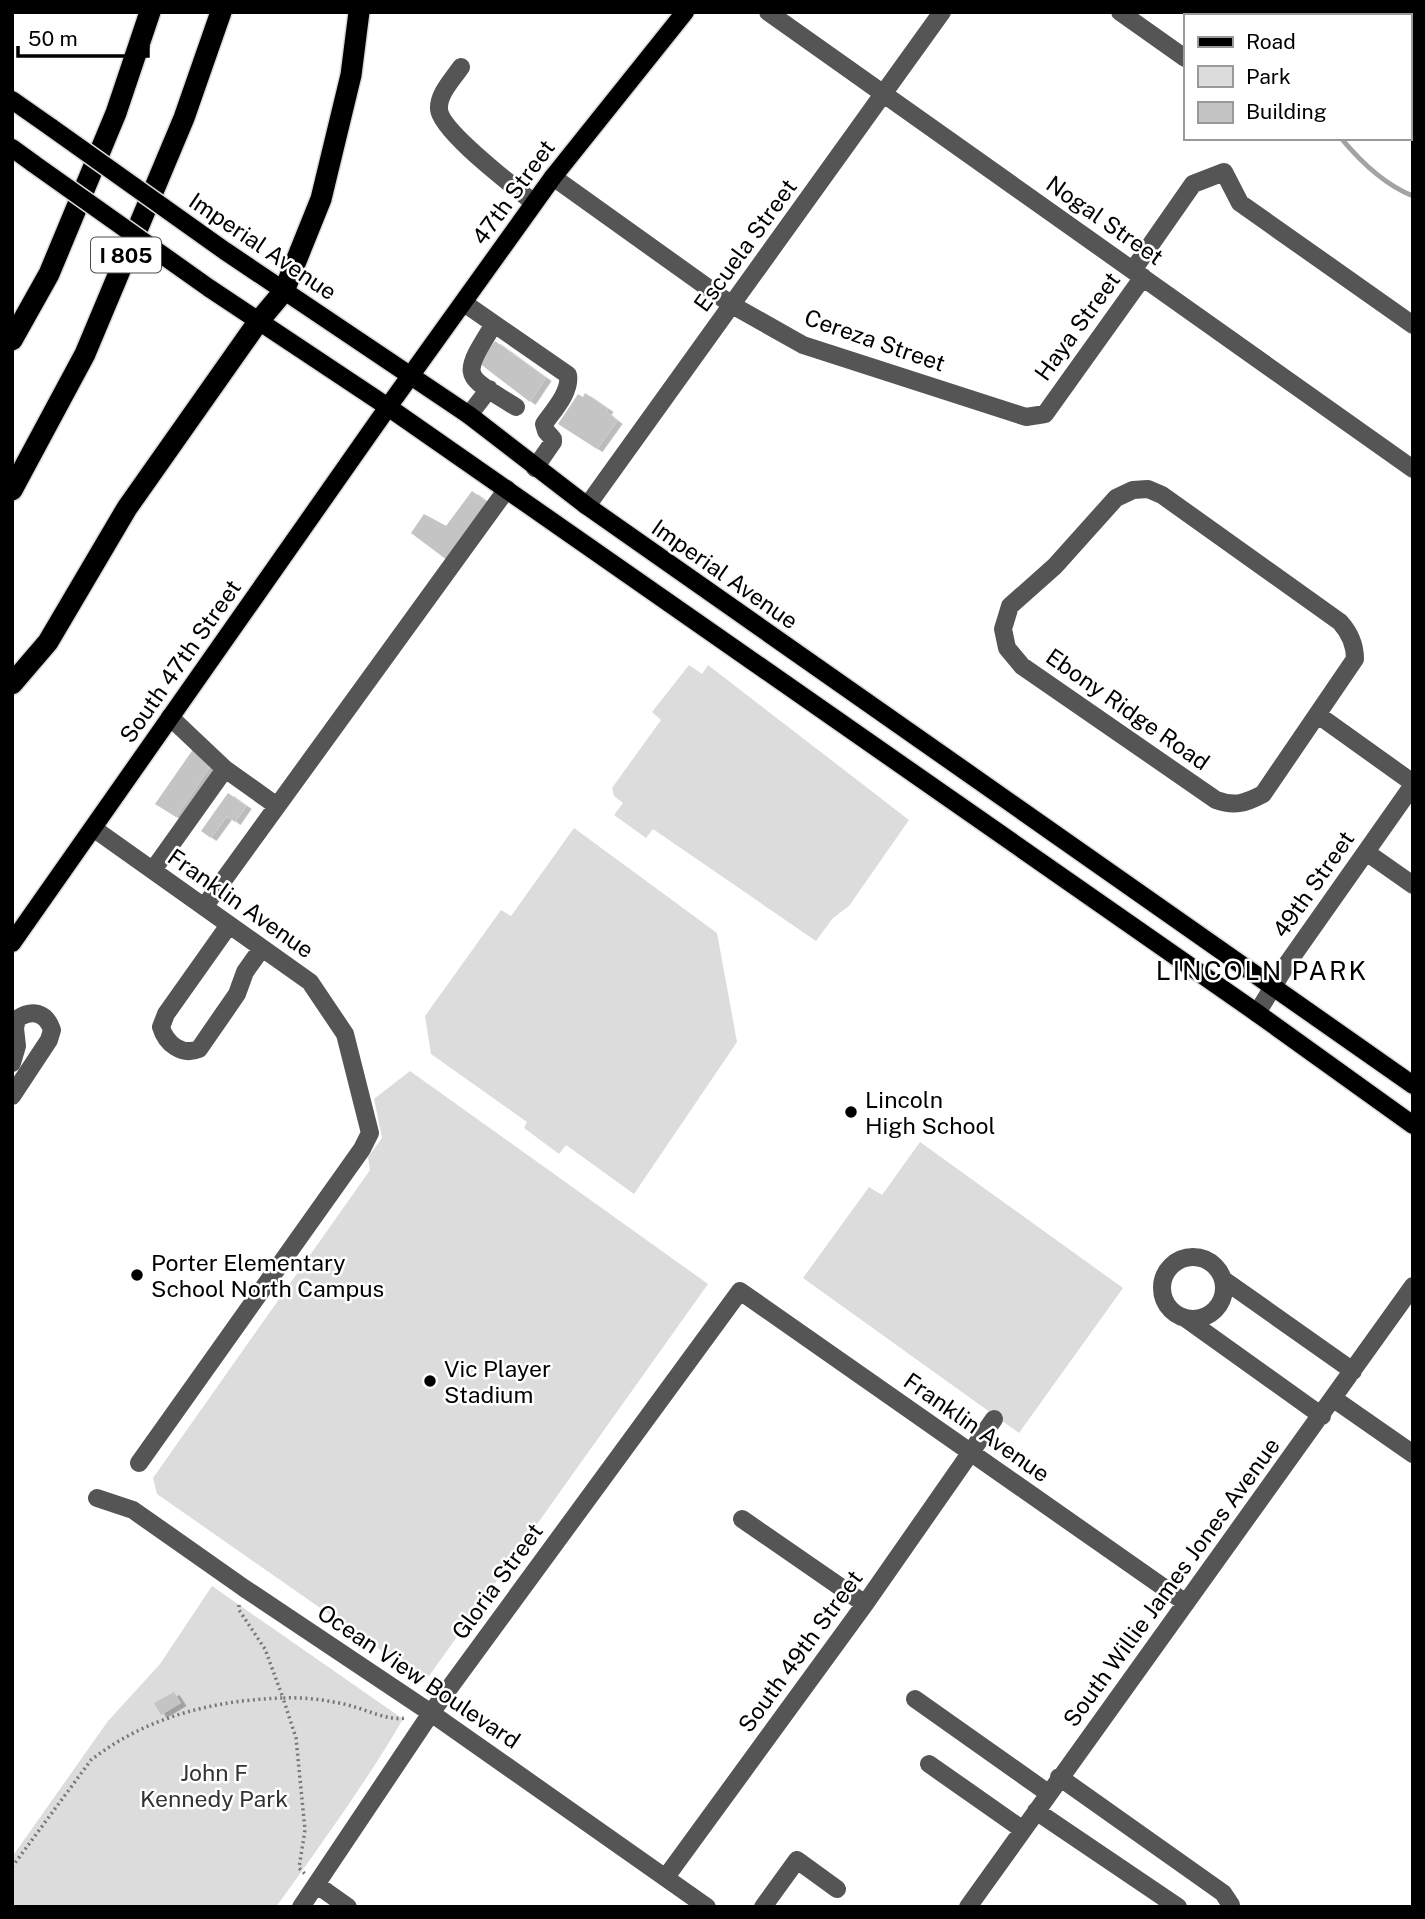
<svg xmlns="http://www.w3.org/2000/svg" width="1425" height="1919" viewBox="0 0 1425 1919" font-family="'Public Sans',sans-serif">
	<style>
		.green { fill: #dcdcdc }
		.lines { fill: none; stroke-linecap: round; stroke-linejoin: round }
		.stream { stroke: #a3a3a3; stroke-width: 5 }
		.building { fill: #c4c4c4; filter: url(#shadow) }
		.major-casing { stroke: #dbdbdb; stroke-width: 21 }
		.highway-casing { stroke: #dbdbdb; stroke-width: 24 }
		.path { stroke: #777; stroke-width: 3.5; stroke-dasharray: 2 3.5; stroke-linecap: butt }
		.minor { stroke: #555; stroke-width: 18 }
		.major { stroke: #000; stroke-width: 18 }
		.highway { stroke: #000; stroke-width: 21 }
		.major-bridge-casing { stroke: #dbdbdb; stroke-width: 21; stroke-linecap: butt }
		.major-bridge { stroke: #000; stroke-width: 18 }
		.poi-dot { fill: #000; stroke: #fff; stroke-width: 2.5 }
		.labels { text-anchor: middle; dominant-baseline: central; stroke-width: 5; stroke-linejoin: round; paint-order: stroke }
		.shield { fill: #fff; stroke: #4c4c4c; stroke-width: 2 }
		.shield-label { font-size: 21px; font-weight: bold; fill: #000 }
		.street-label { font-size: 23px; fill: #000; stroke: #fff }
		.poi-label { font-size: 23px; fill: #000; stroke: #fff; text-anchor: start }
		.park-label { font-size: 23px; fill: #333; stroke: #fff }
		.quarter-label { font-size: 26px; letter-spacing: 2px; fill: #000; stroke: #fff }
	</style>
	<defs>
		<filter id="shadow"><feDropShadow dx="5.5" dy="3" stdDeviation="0" flood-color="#0004"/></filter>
	</defs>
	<rect width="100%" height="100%" fill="#fff"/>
	<path class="green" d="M689,665L702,674L708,665L909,820L849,906L833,918L816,941L653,829L646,838L614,815L623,803L614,796L612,788L661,720L652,712Z
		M574,828L717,933L737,1042L634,1194L566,1145L559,1154L524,1128L527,1122L431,1054L425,1016L501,910L511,916Z
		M410,1071L708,1284L429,1676L419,1677L157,1494L153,1478L370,1170L368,1157L382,1138L374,1099Z
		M920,1142L1123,1288L1019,1433L803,1278L869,1187L882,1195Z
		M212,1586L403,1719C365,1784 320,1846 276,1907H12V1857L108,1721L160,1664Z"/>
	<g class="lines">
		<path class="stream" d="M1230,12L1234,16
			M1341,138C1360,161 1385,185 1413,196"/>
	</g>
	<path class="building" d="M495,341L546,378L530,402L479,363Z
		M585,393L608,409L606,412L617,421L597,449L558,424L578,394L583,397Z
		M472,491L487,502L447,560L411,533L424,514L446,526Z
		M194,748L213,762L176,817L155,804Z
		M228,793L246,806L235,822L227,816L211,838L201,831Z
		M174,1692L181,1703L161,1715L154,1703Z"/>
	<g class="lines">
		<g class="major-casing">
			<path id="major" d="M12,100L52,128
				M12,148L34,164
				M225,251L469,415L587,506L1413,1085
				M209,288L388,407L1257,1013L1413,1125
				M12,943L388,407L553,177L685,12"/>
		</g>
		<g class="highway-casing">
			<path id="highway" d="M12,340L49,274L116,113L150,12
				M12,490L85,354L184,118L221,12
				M12,684L48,642L127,508L258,322L284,291L321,199L351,75L359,12"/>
		</g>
		<path class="path" d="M239,1605V1610L265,1649L283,1698C304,1697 327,1700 348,1705C368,1710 387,1721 406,1718
			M12,1867L91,1760C146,1717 214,1700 283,1698L296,1738L305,1830L299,1868L305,1874"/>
		<path class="minor" d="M768,12L1413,469
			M1120,12L1185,58
			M1411,12L1413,14
			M461,67C453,79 438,94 439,109C440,131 515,187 534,203
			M553,177L732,305L803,345L1026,417L1045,414L1143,277
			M1133,270L1193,184L1224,172L1240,203L1413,325
			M464,303L568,375C571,392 553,411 544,424L546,431L553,439V442L535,468
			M494,324C459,380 464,374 516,407
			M469,415L489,389
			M1148,489L1162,495L1340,622C1350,633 1355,644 1355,659L1263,794C1246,803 1235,807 1216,800L1022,666L1007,648L1003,629L1010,606L1055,566L1116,498L1133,490Z
			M587,506L942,12
			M1318,715L1413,783
			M225,769L277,806
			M93,828L310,982L345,1034L370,1133L362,1149L139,1463
			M1366,852L1413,885
			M153,870L225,769L170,717
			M204,907L507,489
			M229,925L166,1014L161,1027C166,1044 182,1056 199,1049L237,994L245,972L262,948
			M1257,1013L1287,964L1413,785
			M12,1063L17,1046L15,1028L17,1019C32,1009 46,1012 52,1030L49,1040L12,1096
			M1162 1288a31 31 0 1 1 62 0a31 31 0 1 1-62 0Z
			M1224,1280L1353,1371
			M1185,1318L1322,1416
			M1334,1399L1413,1454
			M97,1498L133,1510L244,1588L431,1713L707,1907
			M742,1519L865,1604
			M915,1699L1048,1793
			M929,1764L1023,1830
			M1059,1777L1223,1893L1231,1905L1229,1907
			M1036,1811L1178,1907
			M666,1877L865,1604L994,1419
			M317,1885L348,1907
			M301,1907L431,1713L740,1291L1186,1603
			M763,1907L797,1860L837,1889
			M968,1907L1413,1286"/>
		<use href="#major" class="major"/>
		<use href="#highway" class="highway"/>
		<g class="major-bridge-casing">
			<path id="major-bridge" d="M52,128L225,251
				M34,164L209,288"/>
		</g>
		<use href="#major-bridge" class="major-bridge"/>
	</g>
	<g class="poi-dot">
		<circle cx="851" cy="1112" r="7"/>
		<circle cx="137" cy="1275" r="7"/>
		<circle cx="430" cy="1381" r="7"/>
	</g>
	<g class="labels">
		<rect class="shield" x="91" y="237.5" width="70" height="35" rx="5"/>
		<g class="shield-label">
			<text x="126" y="255">I 805</text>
		</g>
		<g class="street-label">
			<text transform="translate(513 192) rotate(-54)">47th Street</text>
			<text transform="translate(1105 220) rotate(35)">Nogal Street</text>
			<text transform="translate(745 245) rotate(-54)">Escuela Street</text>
			<text transform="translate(263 246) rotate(34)">Imperial Avenue</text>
			<text transform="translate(1077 326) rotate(-54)">Haya Street</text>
			<text transform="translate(875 340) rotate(19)">Cereza Street</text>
			<text transform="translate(725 574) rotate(35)">Imperial Avenue</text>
			<text transform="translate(180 661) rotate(-55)">South 47th Street</text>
			<text transform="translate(1128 709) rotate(35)">Ebony Ridge Road</text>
			<text transform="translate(1313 884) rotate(-55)">49th Street</text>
			<text transform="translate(241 903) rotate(35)">Franklin Avenue</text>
			<text transform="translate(977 1427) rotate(35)">Franklin Avenue</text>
			<text transform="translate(497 1581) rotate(-54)">Gloria Street</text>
			<text transform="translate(1171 1582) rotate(-54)">South Willie James Jones Avenue</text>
			<text transform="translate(800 1651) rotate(-54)">South 49th Street</text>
			<text transform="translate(419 1676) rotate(34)">Ocean View Boulevard</text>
		</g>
		<g class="poi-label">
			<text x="865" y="1099">Lincoln<tspan x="865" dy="26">High School</tspan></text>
			<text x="151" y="1262">Porter Elementary<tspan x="151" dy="26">School North Campus</tspan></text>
			<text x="444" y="1368">Vic Player<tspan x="444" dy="26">Stadium</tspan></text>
		</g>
		<g class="park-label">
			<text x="214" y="1772">John F<tspan x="214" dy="26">Kennedy Park</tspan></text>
		</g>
		<g class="quarter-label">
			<text x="1262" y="970">LINCOLN PARK</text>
		</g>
	</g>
	<rect width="1425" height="1919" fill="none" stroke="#000000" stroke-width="28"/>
	<rect x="1184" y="14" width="228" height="126" fill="#ffffff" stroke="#999999" stroke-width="2"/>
	<rect x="1198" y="37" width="35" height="10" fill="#000000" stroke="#999999" stroke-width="2"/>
	<text x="1246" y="49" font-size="21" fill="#000000">Road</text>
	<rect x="1198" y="66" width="35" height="21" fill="#dcdcdc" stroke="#999999" stroke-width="2"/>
	<text x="1246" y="84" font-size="21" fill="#000000">Park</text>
	<rect x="1198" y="102" width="35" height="21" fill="#c4c4c4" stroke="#999999" stroke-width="2"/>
	<text x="1246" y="119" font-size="21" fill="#000000">Building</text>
	<path d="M18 46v10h130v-10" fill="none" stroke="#000000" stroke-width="3.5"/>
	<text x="28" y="46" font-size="21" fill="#000000" stroke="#ffffff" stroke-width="5" paint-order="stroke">50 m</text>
</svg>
